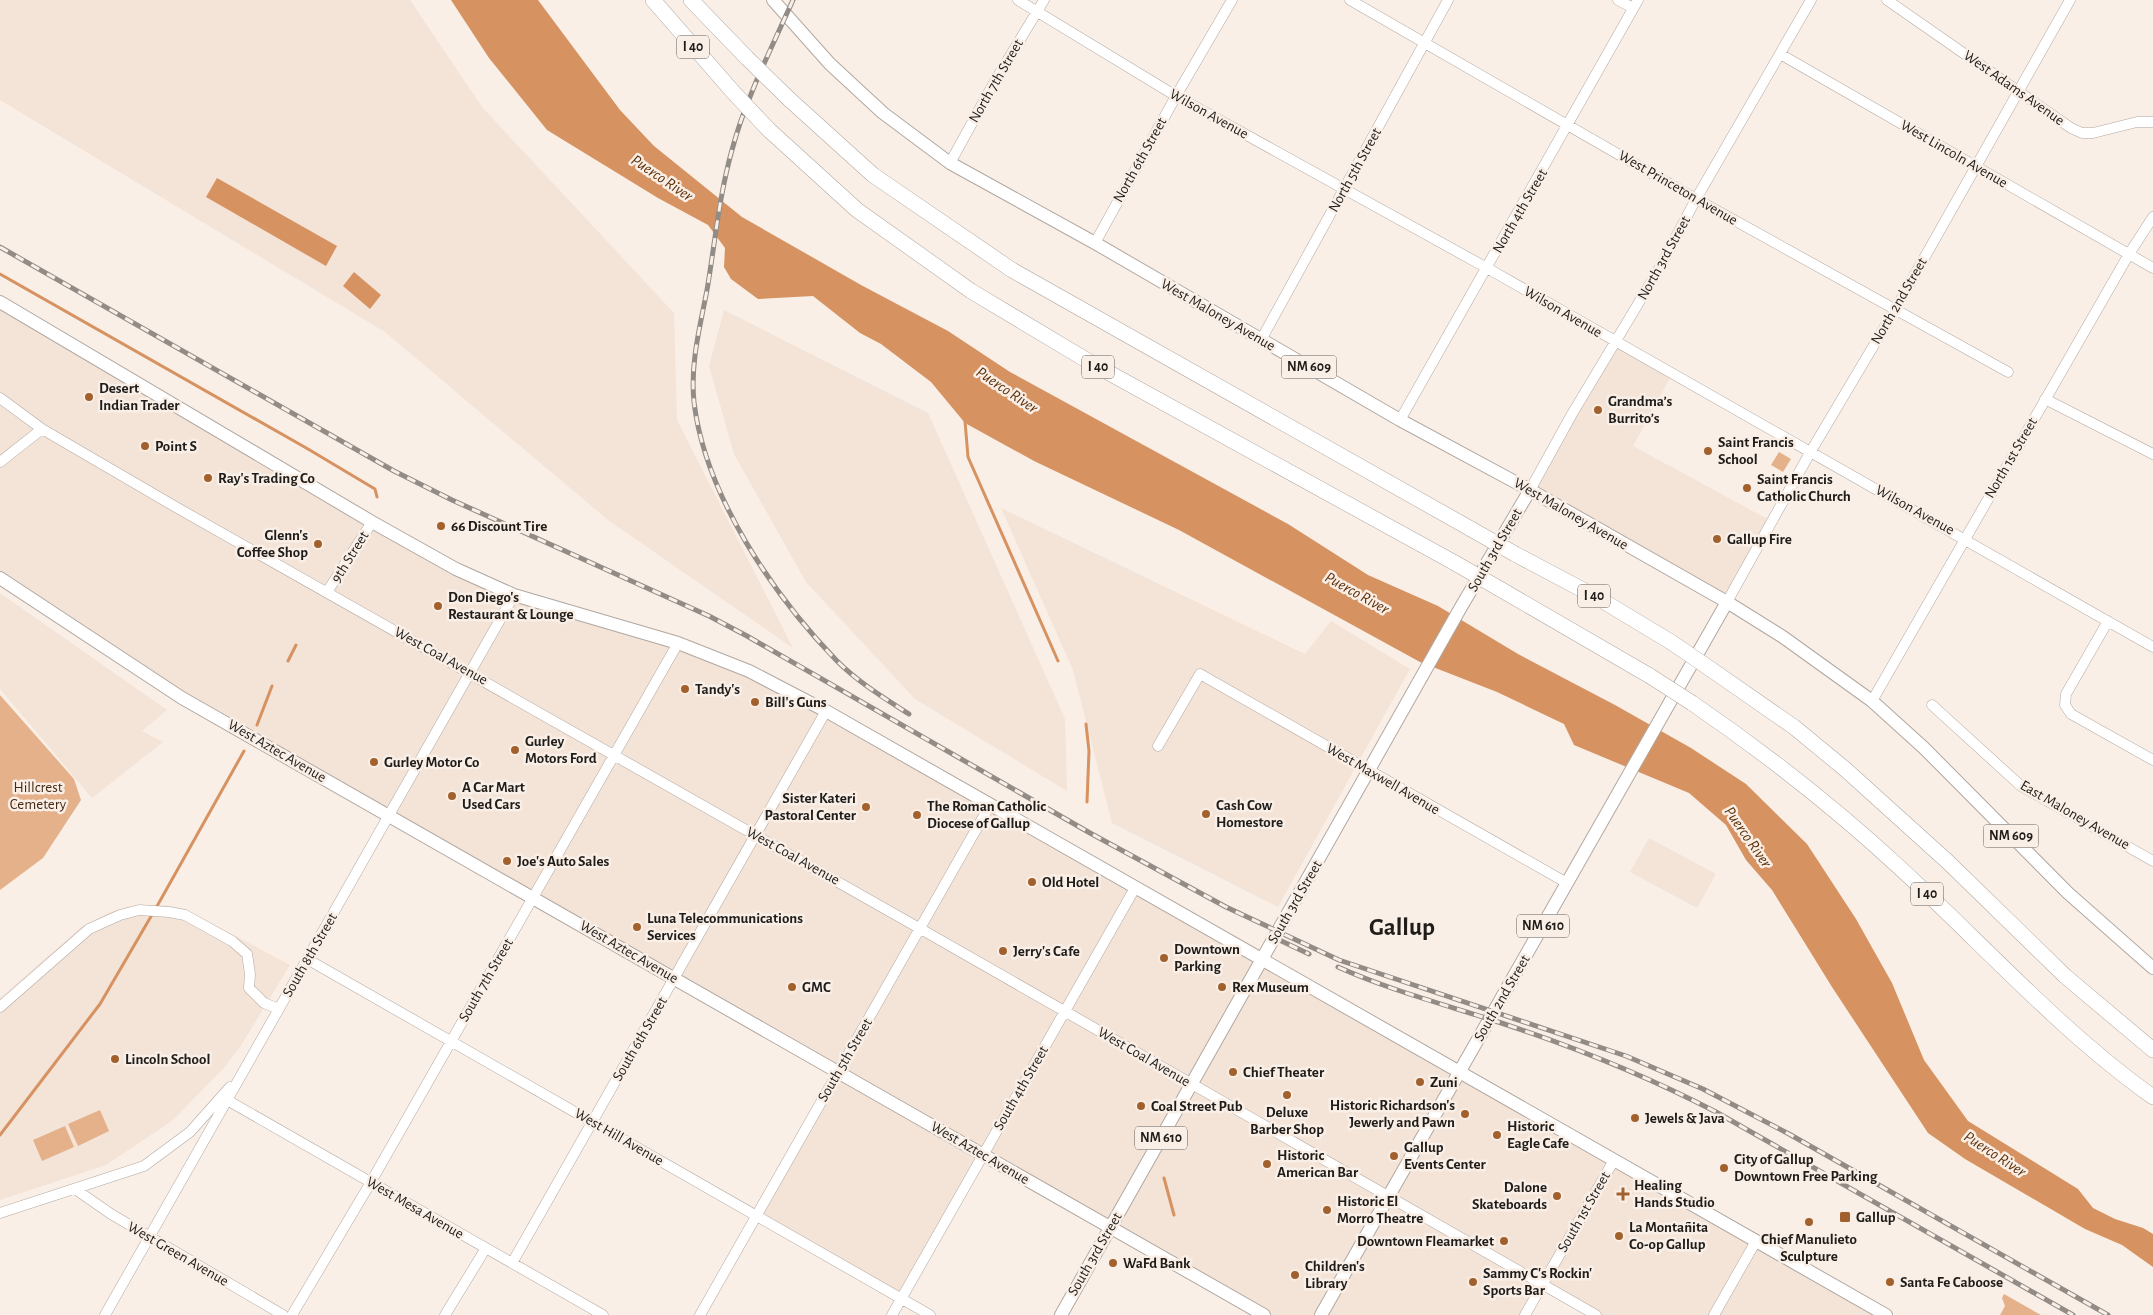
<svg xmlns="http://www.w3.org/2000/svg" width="2153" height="1315" viewBox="0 0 2153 1315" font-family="'Alegreya Sans',sans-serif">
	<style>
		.built { fill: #f4e3d7 }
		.green { fill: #e5b18a }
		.water { fill: #d69260 }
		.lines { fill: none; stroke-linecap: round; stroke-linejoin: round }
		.stream { stroke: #d69260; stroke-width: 3 }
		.minor-casing { stroke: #b1a8a1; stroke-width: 11 }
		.major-casing { stroke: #b1a8a1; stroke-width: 14 }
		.highway-casing { stroke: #b1a8a1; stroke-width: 16 }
		.minor { stroke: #fff; stroke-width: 10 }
		.major { stroke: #fff; stroke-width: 12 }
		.highway { stroke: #fff; stroke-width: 15 }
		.rail-casing { stroke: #928b86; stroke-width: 5 }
		.rail { stroke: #f9efe7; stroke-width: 3; stroke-dasharray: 9; stroke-linecap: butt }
		.highway-bridge-casing { stroke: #b1a8a1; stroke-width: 16; stroke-linecap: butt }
		.highway-bridge { stroke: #fff; stroke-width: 15 }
		.poi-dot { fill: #a2612c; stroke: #f9efe7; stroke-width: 2 }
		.labels { text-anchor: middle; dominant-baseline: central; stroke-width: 5; stroke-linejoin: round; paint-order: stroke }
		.shield { fill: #f9efe7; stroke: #605b57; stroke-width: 1 }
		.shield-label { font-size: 14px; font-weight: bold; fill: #1f1c19 }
		.street-label { font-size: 15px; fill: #1f1c19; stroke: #f9efe7 }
		.poi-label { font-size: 15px; font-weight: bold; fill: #1f1c19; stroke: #f9efe7; text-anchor: start }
		.park-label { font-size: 15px; fill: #452913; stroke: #f9efe7 }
		.water-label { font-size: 16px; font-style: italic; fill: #5e3109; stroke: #f9efe7 }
		.town-label { font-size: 25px; font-weight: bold; fill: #1f1c19; stroke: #f9efe7 }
	</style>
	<rect width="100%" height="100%" fill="#f9efe7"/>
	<path class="built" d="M0,0H410L482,107L674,313L677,420L793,648L608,520L385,332L0,100Z
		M0,302L456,569L749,671L1885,1315H1595L1543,1285L1526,1315H1264L983,1154L901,1298L757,1216L838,1072L234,726L0,578Z
		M724,310L928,413L1065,719L1067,791L915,699L806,582L734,454L709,366Z
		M1616,343L1672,374L1633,446L1771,521L1727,602L1530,490Z
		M1001,508L1305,654L1331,621L1410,669L1278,907L1112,823L1073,670Z
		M0,593L167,710L142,731L163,742L92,798L0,689Z
		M1649,838L1716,874L1697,908L1630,872Z
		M142,905H165L185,909L290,965L240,1047L222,1070L172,1121L106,1165L0,1200V998L80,928L110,912L127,907Z"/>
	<path class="green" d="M1779,452L1791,459L1783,472L1771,465Z
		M0,695L74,779L81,800L43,858L0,890Z
		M100,1110L109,1131L78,1146L68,1124Z
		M65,1126L74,1147L42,1161L33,1140Z
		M2004,1294L2041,1315H2000L2005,1306L2002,1298Z"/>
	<path class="water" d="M451,0H538L620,110L654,146L742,217L861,285L948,331L1010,372L1288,524L1368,575L1438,606L1518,654L1615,705L1691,748L1746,784L1807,844L1856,919L1892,983L1924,1060L1968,1121L2078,1189L2093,1208L2115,1219L2143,1228L2153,1234V1267L2122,1245L2085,1229L1965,1159L1928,1133L1832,987L1772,890L1746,860L1726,825L1689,793L1574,745L1564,724L1497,692L1420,662L1179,530L1034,461L965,423L931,382L881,344L860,333L813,296L758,299L731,279L724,267L725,248L708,225L658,198L547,130L489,58Z
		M217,178L337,246L326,266L206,197Z
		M354,272L381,295L370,309L343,286Z"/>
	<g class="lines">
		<path class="stream" d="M0,274L308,449L375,489L377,497
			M965,421L968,457L1058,661
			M288,661L296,645
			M1086,724L1089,751L1087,802
			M257,725L272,686
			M156,908L244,751
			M0,1135L100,1004L153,913
			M1164,1178L1174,1215"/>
		<g class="minor-casing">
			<path id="minor" d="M1018,0L1176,96L1487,268L2153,647
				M1350,0L1696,199L2008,372
				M1618,0L1633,8
				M1887,0L2071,128L2082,133H2093L2137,122H2153
				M1780,54L2153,268
				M950,163L995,81L1044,0
				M1095,243L1176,96L1232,0
				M1261,340L1448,0
				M0,398L42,429L181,510L919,928L1596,1315
				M2045,399L2153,454
				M1400,420L1638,0
				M0,462L42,429
				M1530,490L1572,414L1659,269L1696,199L1811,0
				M327,592L372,522
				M1727,602L1811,451L1896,308L2070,0
				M2108,621L2066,694L2065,705L2071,714L2153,760
				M1872,701L2129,254L2153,217
				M1932,705L2021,786L2153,861
				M1158,746L1200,674L1567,883
				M307,959L930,1315
				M0,1007L89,929L120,915L139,910L169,912L185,915L232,941L247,954L250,974L249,988L264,1003L279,1009
				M227,1100L603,1315
				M75,1189L111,1214L283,1315
				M0,1213L144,1166L190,1132L230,1087
				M512,1263L826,711
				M105,1315L514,595
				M292,1315L371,1182L678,643
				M445,1315L486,1248
				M700,1315L990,805
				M892,1315L1135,888
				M1525,1315L1614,1160
				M1714,1315L1756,1241"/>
		</g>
		<g class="major-casing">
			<path id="major" d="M773,0L830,64L883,113L950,163L1095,243L1400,420L1530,490L1727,602L1783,637L1872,701L1924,748L2068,893L2153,968
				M0,302L372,522L456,569L514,595L678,643L749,671L826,711L1886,1315
				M0,578L182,698L1264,1315
				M1061,1315L1461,607L1530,490
				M1321,1315L1727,602"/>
		</g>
		<g class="highway-casing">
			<path id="highway" d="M653,0L734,93
				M691,0L747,58
				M789,99L873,175L1012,270L1471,529
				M769,130L857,210L971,291L1093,364L1455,563
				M1515,554L1598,598L1671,642
				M1500,589L1650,676
				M1709,668L1794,727L1845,769L1948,862L2065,976L2153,1050
				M1692,703C1765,753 1833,806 1899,867C1983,944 2059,1030 2153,1097"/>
		</g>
		<use href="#minor" class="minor"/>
		<use href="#major" class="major"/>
		<use href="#highway" class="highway"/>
		<g class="rail-casing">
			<path id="rail" d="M793,0C772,47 745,100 732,150C719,196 715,243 707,290C700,327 690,364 694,402C705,495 773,595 837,661C858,682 884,698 909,714
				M0,247L394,471L452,500L709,616L747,636L1090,833L1226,907L1339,960L1626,1056L1703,1089L1789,1134L2108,1315
				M1273,937L1309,954
				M1338,967C1387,989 1439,1003 1489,1019C1567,1044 1643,1074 1716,1112L2073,1315"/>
		</g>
		<use href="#rail" class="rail"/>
		<g class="highway-bridge-casing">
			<path id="highway-bridge" d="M747,58L789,99
				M734,93L769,130
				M1471,529L1515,554
				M1455,563L1500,589
				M1671,642L1709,668
				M1650,676L1692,703"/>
		</g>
		<use href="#highway-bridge" class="highway-bridge"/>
	</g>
	<g class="poi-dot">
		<circle cx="89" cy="397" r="5"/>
		<circle cx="1598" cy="410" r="5"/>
		<circle cx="145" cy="446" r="5"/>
		<circle cx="1708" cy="451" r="5"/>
		<circle cx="208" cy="478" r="5"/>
		<circle cx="1747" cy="488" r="5"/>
		<circle cx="441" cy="526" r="5"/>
		<circle cx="1717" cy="539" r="5"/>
		<circle cx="318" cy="544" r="5"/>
		<circle cx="438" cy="606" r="5"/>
		<circle cx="685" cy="689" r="5"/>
		<circle cx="755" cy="702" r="5"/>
		<circle cx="515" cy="750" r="5"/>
		<circle cx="374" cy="762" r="5"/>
		<circle cx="452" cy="796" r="5"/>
		<circle cx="866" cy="807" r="5"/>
		<circle cx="1206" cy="814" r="5"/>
		<circle cx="917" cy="815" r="5"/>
		<circle cx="507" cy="861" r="5"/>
		<circle cx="1032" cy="882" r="5"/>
		<circle cx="637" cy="927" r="5"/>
		<circle cx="1003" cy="951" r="5"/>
		<circle cx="1164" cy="958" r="5"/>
		<circle cx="792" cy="987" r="5"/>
		<circle cx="1222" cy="987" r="5"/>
		<circle cx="115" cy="1059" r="5"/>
		<circle cx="1233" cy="1072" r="5"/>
		<circle cx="1420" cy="1082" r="5"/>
		<circle cx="1287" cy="1095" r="5"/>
		<circle cx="1141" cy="1106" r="5"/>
		<circle cx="1465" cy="1114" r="5"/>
		<circle cx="1635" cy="1118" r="5"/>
		<circle cx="1497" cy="1135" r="5"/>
		<circle cx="1394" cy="1156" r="5"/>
		<circle cx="1267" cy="1164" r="5"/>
		<circle cx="1724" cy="1168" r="5"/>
		<path d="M1620.5 1186.5h5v5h5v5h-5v5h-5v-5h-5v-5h5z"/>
		<circle cx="1557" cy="1196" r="5"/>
		<circle cx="1327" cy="1210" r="5"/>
		<rect x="1839" y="1211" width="12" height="12" rx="2.5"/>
		<circle cx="1809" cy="1222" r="5"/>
		<circle cx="1619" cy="1236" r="5"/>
		<circle cx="1504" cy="1241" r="5"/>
		<circle cx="1113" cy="1263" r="5"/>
		<circle cx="1295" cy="1275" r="5"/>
		<circle cx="1473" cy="1282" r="5"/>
		<circle cx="1890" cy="1282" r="5"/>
	</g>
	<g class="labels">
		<g class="shield">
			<rect x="677" y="35.5" width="32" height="23" rx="4"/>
			<rect x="1082" y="355.5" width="32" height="23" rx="4"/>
			<rect x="1281.5" y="355.5" width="55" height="23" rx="4"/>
			<rect x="1578" y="584.5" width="32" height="23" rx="4"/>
			<rect x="1983.5" y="824.5" width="55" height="23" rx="4"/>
			<rect x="1911" y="882.5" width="32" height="23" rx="4"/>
			<rect x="1517" y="914.5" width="52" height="23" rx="4"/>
			<rect x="1135" y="1126.5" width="52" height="23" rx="4"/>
		</g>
		<g class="shield-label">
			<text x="693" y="47">I 40</text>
			<text x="1098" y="367">I 40</text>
			<text x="1309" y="367">NM 609</text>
			<text x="1594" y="596">I 40</text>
			<text x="2011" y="836">NM 609</text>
			<text x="1927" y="894">I 40</text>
			<text x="1543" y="926">NM 610</text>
			<text x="1161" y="1138">NM 610</text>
		</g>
		<g class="street-label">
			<text transform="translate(996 81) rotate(-60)">North 7th Street</text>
			<text transform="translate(2014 88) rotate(35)">West Adams Avenue</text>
			<text transform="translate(1209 114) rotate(29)">Wilson Avenue</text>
			<text transform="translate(1954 154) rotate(30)">West Lincoln Avenue</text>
			<text transform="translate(1140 160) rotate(-61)">North 6th Street</text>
			<text transform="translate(1355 170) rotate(-61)">North 5th Street</text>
			<text transform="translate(1678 188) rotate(30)">West Princeton Avenue</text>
			<text transform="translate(1520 211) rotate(-60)">North 4th Street</text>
			<text transform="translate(1664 258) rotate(-61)">North 3rd Street</text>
			<text transform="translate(1899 301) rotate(-60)">North 2nd Street</text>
			<text transform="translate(1563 312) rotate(30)">Wilson Avenue</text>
			<text transform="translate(1218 315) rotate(30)">West Maloney Avenue</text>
			<text transform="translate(2011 458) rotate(-60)">North 1st Street</text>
			<text transform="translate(1915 510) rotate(29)">Wilson Avenue</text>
			<text transform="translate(1571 514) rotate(30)">West Maloney Avenue</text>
			<text transform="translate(1495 550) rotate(-60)">South 3rd Street</text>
			<text transform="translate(350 557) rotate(-58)">9th Street</text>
			<text transform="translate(441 656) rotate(29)">West Coal Avenue</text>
			<text transform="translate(277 751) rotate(30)">West Aztec Avenue</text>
			<text transform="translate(1383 779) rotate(30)">West Maxwell Avenue</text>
			<text transform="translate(2075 815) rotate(30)">East Maloney Avenue</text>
			<text transform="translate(793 856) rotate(29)">West Coal Avenue</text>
			<text transform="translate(1295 902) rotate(-60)">South 3rd Street</text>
			<text transform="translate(629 952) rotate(30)">West Aztec Avenue</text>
			<text transform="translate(310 955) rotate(-60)">South 8th Street</text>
			<text transform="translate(486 980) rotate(-60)">South 7th Street</text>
			<text transform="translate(1502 998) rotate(-60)">South 2nd Street</text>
			<text transform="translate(640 1039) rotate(-60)">South 6th Street</text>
			<text transform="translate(1144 1057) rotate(30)">West Coal Avenue</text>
			<text transform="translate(845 1060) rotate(-60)">South 5th Street</text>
			<text transform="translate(1021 1088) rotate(-60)">South 4th Street</text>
			<text transform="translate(619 1137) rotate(30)">West Hill Avenue</text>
			<text transform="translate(980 1153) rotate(30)">West Aztec Avenue</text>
			<text transform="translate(415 1208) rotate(30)">West Mesa Avenue</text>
			<text transform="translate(1584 1212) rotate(-60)">South 1st Street</text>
			<text transform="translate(178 1254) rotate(30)">West Green Avenue</text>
			<text transform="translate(1095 1254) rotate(-60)">South 3rd Street</text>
		</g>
		<g class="poi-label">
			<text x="99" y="388">Desert<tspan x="99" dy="17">Indian Trader</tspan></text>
			<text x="1608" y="401">Grandma’s<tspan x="1608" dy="17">Burrito’s</tspan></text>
			<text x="1718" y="442">Saint Francis<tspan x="1718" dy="17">School</tspan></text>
			<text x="155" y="446">Point S</text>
			<text x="218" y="478">Ray's Trading Co</text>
			<text x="1757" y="479">Saint Francis<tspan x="1757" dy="17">Catholic Church</tspan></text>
			<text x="451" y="526">66 Discount Tire</text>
			<text x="308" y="535" text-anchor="end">Glenn's<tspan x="308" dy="17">Coffee Shop</tspan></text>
			<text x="1727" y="539">Gallup Fire</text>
			<text x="448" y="597">Don Diego's<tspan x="448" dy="17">Restaurant &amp; Lounge</tspan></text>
			<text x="695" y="689">Tandy's</text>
			<text x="765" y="702">Bill's Guns</text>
			<text x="525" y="741">Gurley<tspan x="525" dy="17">Motors Ford</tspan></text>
			<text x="384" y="762">Gurley Motor Co</text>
			<text x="462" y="787">A Car Mart<tspan x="462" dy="17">Used Cars</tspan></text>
			<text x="856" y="798" text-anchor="end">Sister Kateri<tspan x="856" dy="17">Pastoral Center</tspan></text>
			<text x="1216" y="805">Cash Cow<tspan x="1216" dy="17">Homestore</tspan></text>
			<text x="927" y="806">The Roman Catholic<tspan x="927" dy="17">Diocese of Gallup</tspan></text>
			<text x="517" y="861">Joe's Auto Sales</text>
			<text x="1042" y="882">Old Hotel</text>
			<text x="647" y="918">Luna Telecommunications<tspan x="647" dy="17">Services</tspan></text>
			<text x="1174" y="949">Downtown<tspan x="1174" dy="17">Parking</tspan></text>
			<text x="1013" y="951">Jerry's Cafe</text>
			<text x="802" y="987">GMC</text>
			<text x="1232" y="987">Rex Museum</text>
			<text x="125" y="1059">Lincoln School</text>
			<text x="1243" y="1072">Chief Theater</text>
			<text x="1430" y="1082">Zuni</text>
			<text x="1455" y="1105" text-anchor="end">Historic Richardson's<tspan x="1455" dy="17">Jewerly and Pawn</tspan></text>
			<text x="1151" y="1106">Coal Street Pub</text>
			<text x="1287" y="1112" text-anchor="middle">Deluxe<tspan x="1287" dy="17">Barber Shop</tspan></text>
			<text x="1645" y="1118">Jewels &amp; Java</text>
			<text x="1507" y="1126">Historic<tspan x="1507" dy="17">Eagle Cafe</tspan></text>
			<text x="1404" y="1147">Gallup<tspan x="1404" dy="17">Events Center</tspan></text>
			<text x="1277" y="1155">Historic<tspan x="1277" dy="17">American Bar</tspan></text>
			<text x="1734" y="1159">City of Gallup<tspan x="1734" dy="17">Downtown Free Parking</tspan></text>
			<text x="1634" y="1185">Healing<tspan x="1634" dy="17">Hands Studio</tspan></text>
			<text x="1547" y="1187" text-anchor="end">Dalone<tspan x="1547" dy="17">Skateboards</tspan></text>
			<text x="1337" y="1201">Historic El<tspan x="1337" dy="17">Morro Theatre</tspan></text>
			<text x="1856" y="1217">Gallup</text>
			<text x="1629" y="1227">La Montañita<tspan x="1629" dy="17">Co-op Gallup</tspan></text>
			<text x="1809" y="1239" text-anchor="middle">Chief Manulieto<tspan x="1809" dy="17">Sculpture</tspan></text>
			<text x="1494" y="1241" text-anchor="end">Downtown Fleamarket</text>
			<text x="1123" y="1263">WaFd Bank</text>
			<text x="1305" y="1266">Children's<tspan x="1305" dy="17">Library</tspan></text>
			<text x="1483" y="1273">Sammy C's Rockin'<tspan x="1483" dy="17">Sports Bar</tspan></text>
			<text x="1900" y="1282">Santa Fe Caboose</text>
		</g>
		<g class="park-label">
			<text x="38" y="787">Hillcrest<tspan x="38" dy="17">Cemetery</tspan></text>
		</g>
		<g class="water-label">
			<text transform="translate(662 178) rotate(34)">Puerco River</text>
			<text transform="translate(1007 390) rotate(34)">Puerco River</text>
			<text transform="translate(1357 593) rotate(29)">Puerco River</text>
			<text transform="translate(1748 837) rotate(55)">Puerco River</text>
			<text transform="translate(1995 1154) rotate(33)">Puerco River</text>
		</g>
		<g class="town-label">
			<text x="1402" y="927">Gallup</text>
		</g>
	</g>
</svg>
